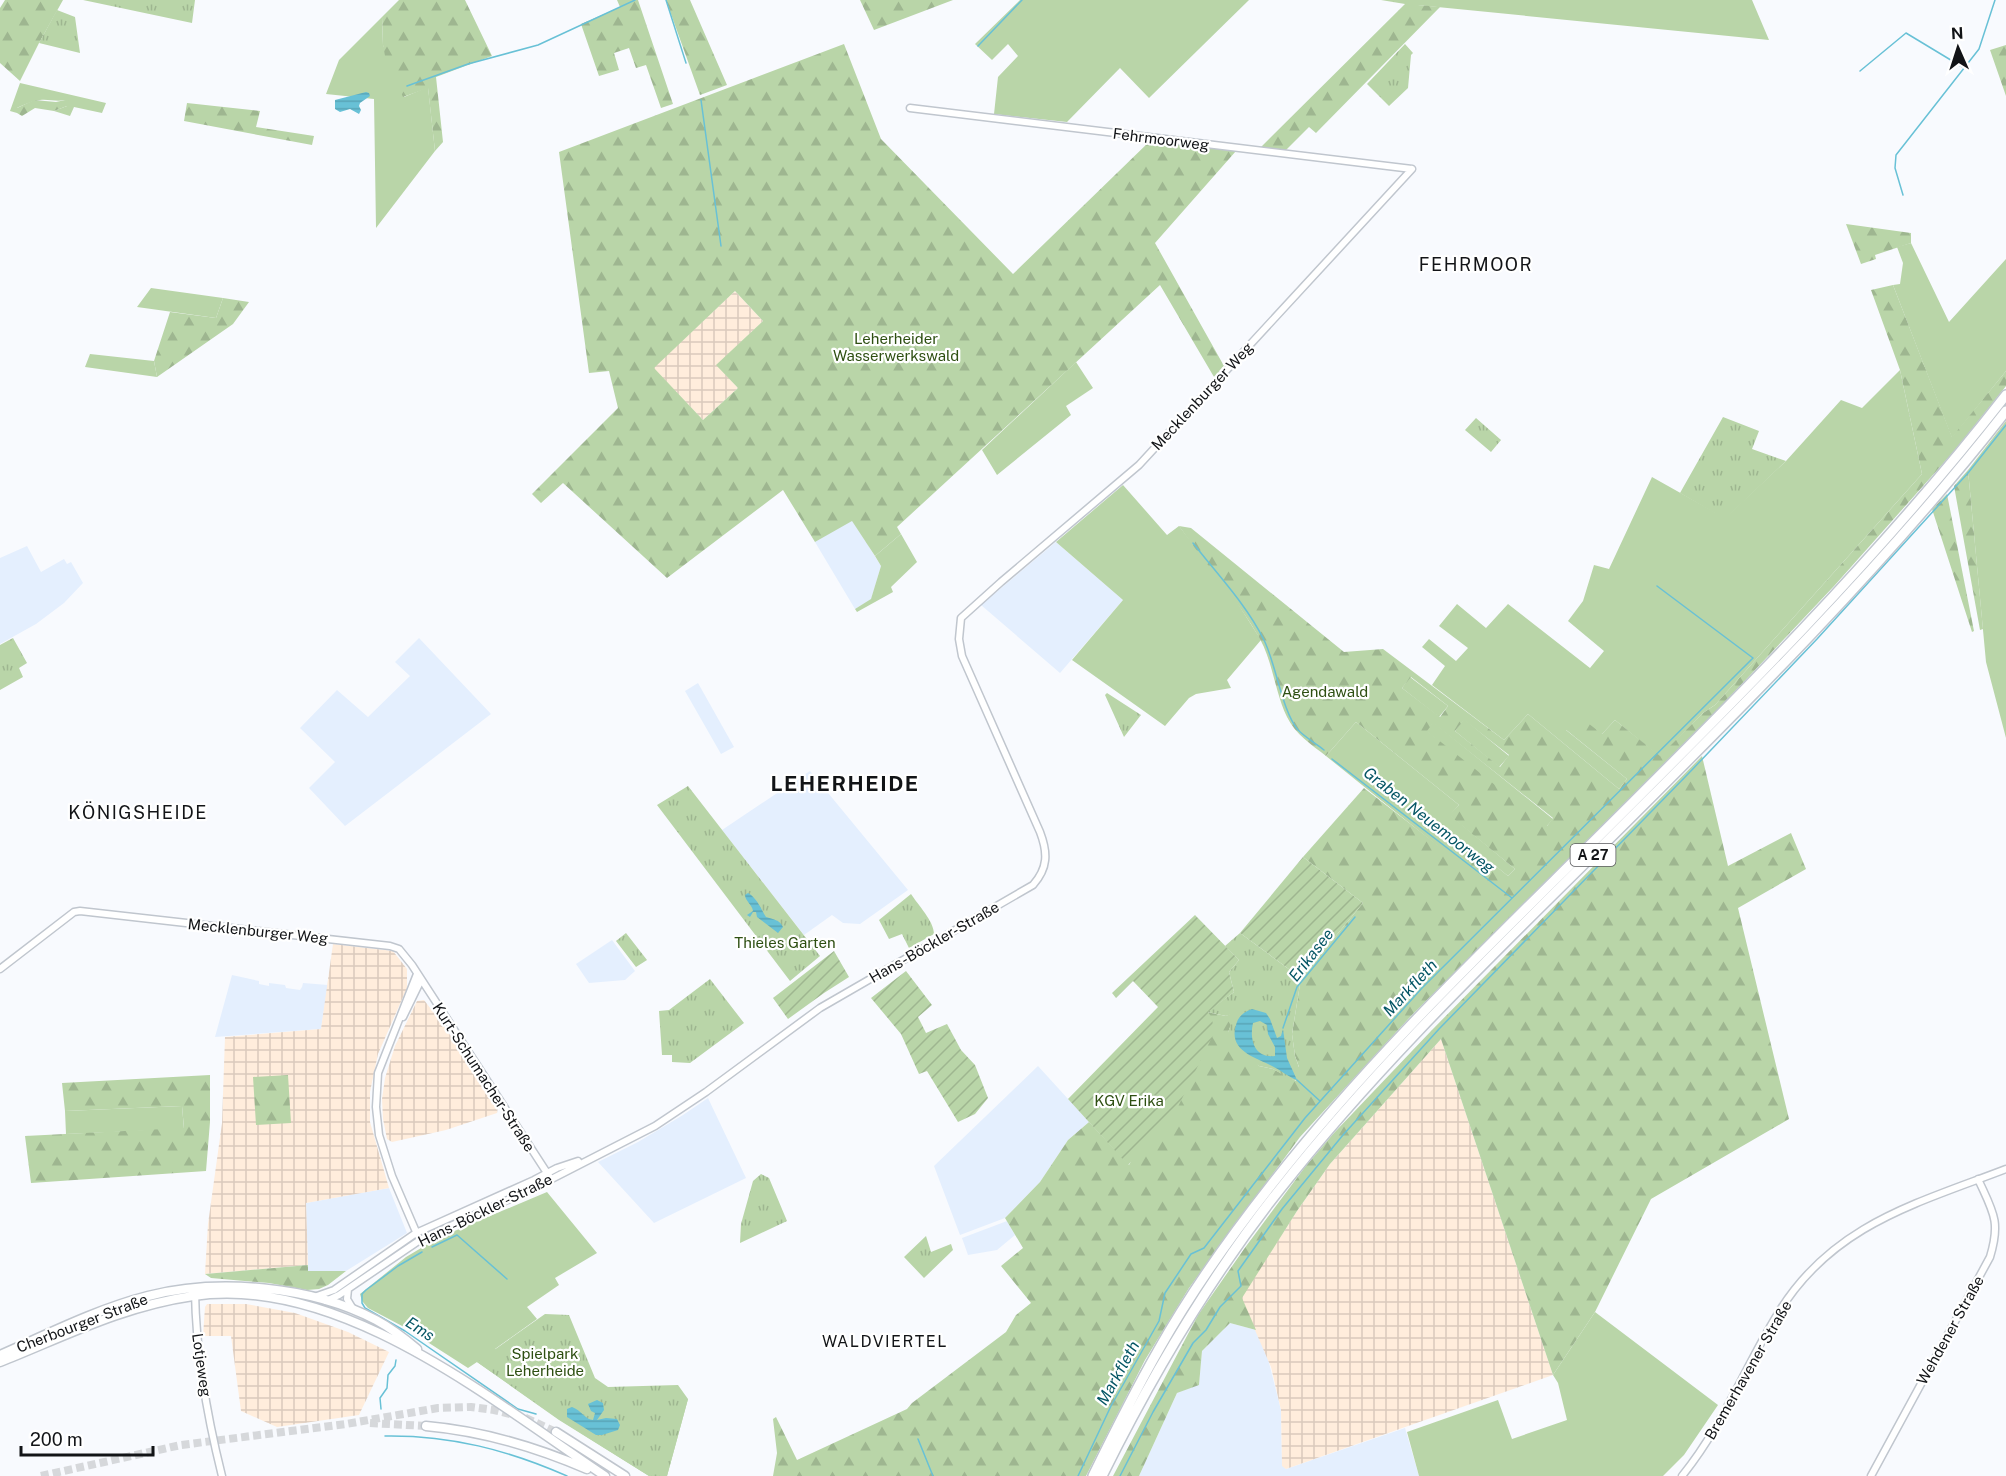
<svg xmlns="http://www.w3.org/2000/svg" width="2006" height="1476" viewBox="0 0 2006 1476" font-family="'Public Sans',sans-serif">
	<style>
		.built { fill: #e4effe }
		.industrial { fill: url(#industrial-grid) }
		.grass { fill: #b9d5a8 }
		.forest { fill: url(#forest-firs); fill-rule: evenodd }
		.park { fill: url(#park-tufts) }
		.garden { fill: url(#garden-furrows) }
		.water { fill: url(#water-rules); fill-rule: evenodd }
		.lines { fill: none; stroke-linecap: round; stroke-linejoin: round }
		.stream { stroke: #68c1d6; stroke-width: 1.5 }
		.primary-tunnel { stroke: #d6d8db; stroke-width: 8; stroke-dasharray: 8 4; stroke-linecap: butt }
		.tertiary-casing { stroke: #c0c6ce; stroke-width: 9 }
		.primary-casing { stroke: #c0c6ce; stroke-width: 11 }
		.motorway-casing { stroke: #c0c6ce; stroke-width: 12 }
		.tertiary { stroke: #fff; stroke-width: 6 }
		.primary { stroke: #fff; stroke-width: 8 }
		.motorway { stroke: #fff; stroke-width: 9 }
		.labels { text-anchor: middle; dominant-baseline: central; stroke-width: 4.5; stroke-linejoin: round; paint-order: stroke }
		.shield { fill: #fff; stroke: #595a5d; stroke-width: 1.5 }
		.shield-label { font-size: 14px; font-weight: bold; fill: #121417 }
		.street-label { font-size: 15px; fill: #121417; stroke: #fff }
		.park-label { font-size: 15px; fill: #2e4f12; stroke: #fff }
		.water-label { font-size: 16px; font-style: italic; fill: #055665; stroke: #fff }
		.neighbourhood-label { font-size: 16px; letter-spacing: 1.5px; fill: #121417; stroke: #fff }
		.quarter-label { font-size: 18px; letter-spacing: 1.5px; fill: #121417; stroke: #fff }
		.district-label { font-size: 21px; font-weight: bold; letter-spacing: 1.5px; fill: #121417; stroke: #fff }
	</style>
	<defs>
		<pattern id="industrial-grid" width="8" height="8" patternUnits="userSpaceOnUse" patternTransform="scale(1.5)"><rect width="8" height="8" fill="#ffeddc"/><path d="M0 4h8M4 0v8" fill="none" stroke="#dacabc"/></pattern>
		<pattern id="forest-firs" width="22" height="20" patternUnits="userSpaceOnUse" patternTransform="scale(1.5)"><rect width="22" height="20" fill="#b9d5a8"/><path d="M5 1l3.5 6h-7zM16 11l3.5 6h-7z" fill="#9eb690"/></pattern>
		<pattern id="park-tufts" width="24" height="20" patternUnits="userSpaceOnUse" patternTransform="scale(1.5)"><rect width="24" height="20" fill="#b9d5a8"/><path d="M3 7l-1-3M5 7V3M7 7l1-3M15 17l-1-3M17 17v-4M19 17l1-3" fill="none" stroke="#9eb690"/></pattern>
		<pattern id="garden-furrows" width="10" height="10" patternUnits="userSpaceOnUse" patternTransform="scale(1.5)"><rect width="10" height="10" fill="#b9d5a8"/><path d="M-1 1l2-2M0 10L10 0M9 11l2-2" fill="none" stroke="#9eb690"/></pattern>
		<pattern id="water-rules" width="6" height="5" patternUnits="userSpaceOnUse" patternTransform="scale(1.5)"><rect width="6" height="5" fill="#68c1d6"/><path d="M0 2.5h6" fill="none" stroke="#59a5b7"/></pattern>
	</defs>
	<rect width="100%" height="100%" fill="#f8fafe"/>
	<path class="built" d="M852,520L881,566L871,600L855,609L815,542Z
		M1056,542L1123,600L1060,673L981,605Z
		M27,546L41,572L64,559L67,564L71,562L83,583L64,603L36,624L0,644V558Z
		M419,638L491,714L345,826L309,788L335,762L300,728L337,690L368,717L410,676L395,662Z
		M698,683L734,747L721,754L685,691Z
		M810,771L908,890L860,924L843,923L832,915L804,935L722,830Z
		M612,940L635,971L625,980L589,983L576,964Z
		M232,975L259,981V984L269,986V983L285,985L286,988L300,990L302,987L303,983L328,985L321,1029L215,1037Z
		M1038,1066L1089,1122L1068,1140L1040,1182L1005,1218L960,1235L934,1166Z
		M708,1098L746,1178L654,1223L598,1162L638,1142L683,1115Z
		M389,1188L407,1233L346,1271H308L306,1203Z
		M1007,1221L1015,1235L997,1250L968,1255L962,1238Z
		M1230,1323L1256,1330L1267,1355L1281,1410L1282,1465L1286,1469L1405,1428L1419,1476H1139L1177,1393L1199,1384L1202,1351Z"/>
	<path class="industrial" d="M735,291L763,321L717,365L738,388L703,420L653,368Z
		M333,944L393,951L407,969V988L378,1054L370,1092V1122L389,1188L306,1203L308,1265L205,1274L208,1224L222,1123L225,1037L321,1029Z
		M424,1000L444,1026L498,1107L497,1113L446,1130L392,1142L387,1139L383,1119L382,1099L385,1078L395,1046L417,1001Z
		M1441,1039L1553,1375L1286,1469L1282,1466L1281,1410L1271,1367L1241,1298L1297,1211L1330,1164Z
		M207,1304H246L295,1313L348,1332L389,1352L359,1415L277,1427L241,1411L231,1336H203L205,1307Z"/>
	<path class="grass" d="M1020,0H1249L1149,98L1120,68L1067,122L994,114L998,77L1018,56L1008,44L992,60L975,44Z
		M1418,0H1752L1769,40L1417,5Z
		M382,17L383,45L404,97L428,87L435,151L376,228L374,99L326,94L339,60Z
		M20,83L106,103L102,113L74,107L70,116L54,111L67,106L65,100C56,102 49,99 40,100C34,100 23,105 17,108V113L10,111Z
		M1911,243L1949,322L2006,259V371L1952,438L1893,285L1900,284L1903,263L1897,247Z
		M151,288L223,298L216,318L137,307Z
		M90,354L154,361L157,377L85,367Z
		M1076,362L1093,388L1066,406L1071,415L997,475L982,450Z
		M1900,370L1922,474L1715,705L1703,713L1660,757L1615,720L1602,734L1566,730L1627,779L1619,789L1528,714L1504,740L1432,685L1445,666L1422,647L1429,639L1456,661L1468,648L1439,626L1457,604L1486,628L1508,604L1590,668L1604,651L1568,621L1583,601L1594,565L1609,569L1652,477L1725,518L1786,461L1841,400L1862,408Z
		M2006,421V738L1986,662L1968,470Z
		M1123,485L1167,535L1179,526L1233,596L1261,640L1227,680L1231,688L1196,694L1189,698L1165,726L1072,660L1123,600L1056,542Z
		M901,534L917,562L891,587L893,592L857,612L855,609L871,599L881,566L875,556Z
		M1410,677L1448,706L1439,717L1402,688Z
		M1464,719L1509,756L1499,767L1455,731Z
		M1356,722L1459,805L1450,815L1515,869L1508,876L1458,836L1444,851L1326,756Z
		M1433,722L1553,819L1546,827L1426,731Z
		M182,1106L184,1129L66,1134L65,1111Z
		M547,1192L597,1253L555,1278L559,1285L527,1307L537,1319L495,1349L561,1392L688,1399L667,1476H649L559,1420L477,1362L468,1368L404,1327L368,1308L362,1301L360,1294L406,1257L438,1238Z
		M1595,1312L1718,1405L1684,1455L1663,1476H1419L1407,1432L1498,1400L1512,1439L1567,1420L1558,1383L1553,1375Z"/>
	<path class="forest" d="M5,0H63L39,43L20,81L0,63V8Z
		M399,0H465L492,56L436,77L443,142L435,151L428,88L403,97L386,61L383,45L382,17Z
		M617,0H638L673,104L661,108L646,65L636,68L629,48L614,53L619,70L599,76L581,24L620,7Z
		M666,0H690L727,85L700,95Z
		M860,0H953L874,30Z
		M1381,0H1418V5L1440,7L1316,133L1309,127L1286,150L1260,148L1405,4Z
		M844,44L881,139L1013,274L1151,140L1236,151L1155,243L1224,366L1214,377L1160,285L897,527L901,534L875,556L852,521L815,542L783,490L667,578L563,483L541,503L532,494L618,408L609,371L589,373L559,152ZM735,291L763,321L716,365L738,388L703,420L654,368Z
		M2006,45V96L1990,50Z
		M34,100L56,102L65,100L69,101L67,106L54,111L35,108L22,116L17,113V108Z
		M187,103L260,111L256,127L314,136L312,145L184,121Z
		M1846,224L1911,233V243L1875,255L1876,259L1861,264Z
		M1893,285L1952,437L2006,371V386L1956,449L1835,585L1690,739L1411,1016L1300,1137L1189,1288L1145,1360L1086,1476H773L777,1453L773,1419L776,1417L797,1460L907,1409L912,1403L1006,1332L1016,1315L1031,1303L1001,1266L1023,1248L1005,1218L1040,1182L1068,1140L1089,1122L1129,1165L1207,1012L1226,1016L1232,1013L1233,1021L1228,1032L1259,1066L1273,1069L1296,1081L1299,1067L1295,1056L1292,1034L1301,978L1363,903L1303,857L1364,788L1444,850L1458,835L1508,876L1515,869L1449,815L1459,805L1356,722L1326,756C1312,745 1295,734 1287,717C1275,692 1273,663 1260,639C1237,598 1205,564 1179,526L1191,528L1344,652L1383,649L1504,740L1528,714L1619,789L1627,779L1565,729L1579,716L1602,734L1615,720L1660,756L1703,713L1715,705L1922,474L1900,370L1871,290ZM1411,677L1448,706L1440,717L1402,688ZM1464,720L1509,755L1500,767L1455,731ZM1433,723L1553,818L1547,826L1427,731Z
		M223,298L249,302L233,324L157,377L154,361L170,312L216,318Z
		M1968,470L1983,629L1980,630L1954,486Z
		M1947,494L1974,631L1972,632L1932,509Z
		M1702,756L1728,866L1791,833L1806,869L1738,908L1789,1119L1651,1199L1595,1312L1553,1375L1441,1039L1330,1164L1297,1211L1242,1298L1256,1330L1230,1323L1202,1351L1199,1385L1177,1393L1139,1476H1113L1198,1315L1244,1249L1305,1167L1333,1134L1431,1031Z
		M210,1075V1122L206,1171L31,1183L25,1136L184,1128L182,1106L65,1111L62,1083Z
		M288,1075L291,1123L256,1125L253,1077Z
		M308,1265V1271H346L328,1285L319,1289L307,1290L269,1283L211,1278L205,1274Z"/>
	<path class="park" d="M83,0H195L192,23Z
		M57,10L75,17L80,53L39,43Z
		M1405,44L1413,53L1411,55L1408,88L1389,106L1367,84Z
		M1723,417L1759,431L1752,449L1786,461L1725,519L1680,493Z
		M1476,418L1501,440L1491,452L1465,430Z
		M13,638L27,663L19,668L23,677L0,690V645Z
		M1107,693L1141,715L1124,737L1105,695Z
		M688,786L820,956L790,981L657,805Z
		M911,894C918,905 934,921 934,934L909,948L902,934L889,939L879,920Z
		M626,933L647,960L636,967L616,941Z
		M1240,933L1301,978L1292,1034L1295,1056L1301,1073L1298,1081L1290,1079L1273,1069L1259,1066L1229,1047L1228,1032L1232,1021V1014L1226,1016L1207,1012L1234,992L1229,972L1239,960L1225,946Z
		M710,979L744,1023L690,1063L672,1062V1055H662L659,1011L669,1010Z
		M761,1174L769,1178L787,1221L740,1243L741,1224L753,1181Z
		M926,1236L931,1252L951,1244L953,1250L924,1278L904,1257Z
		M545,1314L569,1315L595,1378L608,1387L678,1385L688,1399L667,1476H649L560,1420L477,1362Z"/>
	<path class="garden" d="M1303,857L1363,903L1301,978L1240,933Z
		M1195,915L1239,960L1229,972L1234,992L1208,1012L1212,1018L1214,1033L1173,1117L1128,1165L1068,1099L1158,1007L1133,981L1116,998L1112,993Z
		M834,951L849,977L824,993L788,1019L773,998Z
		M906,971L932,1005L918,1017L926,1033L947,1024L961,1050L975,1065L988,1098L975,1114L958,1122L927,1071L919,1074L901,1034L871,998Z"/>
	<path class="water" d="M366,92L369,93L370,96L360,103L359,106L361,110L359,114L350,109L340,112L335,109V100Z
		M748,893C757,898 761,909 766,917C773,919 780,920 783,927L778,933L757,917L756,912H753L750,917L747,915L753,911C752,904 745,901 745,895Z
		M1252,1009L1266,1013L1270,1019L1277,1038L1281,1036L1283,1029L1287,1058L1297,1080C1288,1077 1281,1070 1272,1066C1255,1057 1228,1051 1236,1025C1238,1017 1243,1012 1252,1009ZM1260,1021L1267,1025L1268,1034L1275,1047V1056C1255,1059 1249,1040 1253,1023Z
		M597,1400L603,1403L604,1410L597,1420L606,1418L617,1419L620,1425L618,1430L602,1435H596L567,1417V1409L572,1407C581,1410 586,1420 593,1420L595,1413L591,1411L588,1404Z"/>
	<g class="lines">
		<path class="stream" d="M666,0L686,63
			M978,46L1022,0
			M1860,71L1906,33L1964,68
			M407,86L468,64L538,45L635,0
			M701,100L721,246
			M1903,195L1895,168L1896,155L1979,49L1995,0
			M1193,543C1217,574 1246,604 1264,640C1276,664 1282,711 1298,730C1305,737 1315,743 1324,750
			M1332,759L1512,898
			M1283,1028L1297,987L1355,917
			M1297,1080L1320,1101
			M432,1247L457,1235L507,1279
			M422,1252L398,1266L366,1290L362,1294V1303L365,1308L405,1331L518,1409L536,1414
			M381,1409L380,1398L387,1388L388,1375L395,1366L396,1360
			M385,1436C450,1435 508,1450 567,1476
			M918,1439L933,1476
			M1078,1476L1111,1406L1159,1321L1165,1293L1191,1254L1204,1248L1305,1118L1422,988L1753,658L1657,586
			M1120,1476L1153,1412L1193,1343L1206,1330L1220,1307L1241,1286L1238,1271L1282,1209L1343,1135L1439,1029L1688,774L1817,639L1968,473L2006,425"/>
		<path class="primary-tunnel" d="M370,1423L426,1426
			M41,1476L181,1445L346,1424L438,1408L471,1407L494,1410L526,1418L556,1432"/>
		<g class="tertiary-casing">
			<path id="tertiary" d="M910,108L1412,169
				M0,969L74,912L80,911L390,946L399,949L412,965L551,1179
				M403,1017L421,980
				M417,1234L392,1176L379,1135L376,1107L378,1073L417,974
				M348,1289L347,1299L353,1309
				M195,1292C196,1354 207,1416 222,1476
				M317,1296L334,1290L416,1233L534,1180L557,1168L578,1161
				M326,1301L339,1295L420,1240L536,1187L655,1126L706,1092L820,1008L1033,885C1048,868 1048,853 1040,832L962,656L959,639L961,618L1001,582L1139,465L1412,169
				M1682,1476C1722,1427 1744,1369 1777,1315C1831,1225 1915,1204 2006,1169
				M1871,1476L1990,1257C2001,1221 1993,1212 1978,1179"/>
		</g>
		<g class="primary-casing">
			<path id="primary" d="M0,1355C48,1334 97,1309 148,1296C218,1278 312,1286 376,1320C391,1328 404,1338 417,1349
				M0,1362C65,1336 123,1306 193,1296C339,1274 491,1400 605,1476
				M426,1426C482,1431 536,1447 587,1469
				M556,1432L625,1476"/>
		</g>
		<g class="motorway-casing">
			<path id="motorway" d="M1093,1476C1114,1433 1135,1391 1159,1349C1191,1292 1231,1236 1272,1184C1366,1064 1476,958 1584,851C1731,705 1879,558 2006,395
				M1102,1476C1152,1375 1210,1277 1280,1189C1372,1072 1478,969 1583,865C1730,719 1878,574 2006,411"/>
		</g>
		<use href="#tertiary" class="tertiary"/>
		<use href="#primary" class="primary"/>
		<use href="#motorway" class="motorway"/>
	</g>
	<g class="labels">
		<rect class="shield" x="1570.5" y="844" width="45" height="22" rx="4.5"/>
		<g class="shield-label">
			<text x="1593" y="855">A 27</text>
		</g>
		<g class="street-label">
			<text transform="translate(1161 139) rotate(7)">Fehrmoorweg</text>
			<text transform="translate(1202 396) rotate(-47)">Mecklenburger Weg</text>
			<text transform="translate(258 931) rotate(6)">Mecklenburger Weg</text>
			<text transform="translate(934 942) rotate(-30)">Hans-Böckler-Straße</text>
			<text transform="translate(484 1077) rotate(57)">Kurt-Schumacher-Straße</text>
			<text transform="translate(485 1210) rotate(-26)">Hans-Böckler-Straße</text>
			<text transform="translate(82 1323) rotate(-21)">Cherbourger Straße</text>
			<text transform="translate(1950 1330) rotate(-61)">Wehdener Straße</text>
			<text transform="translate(202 1365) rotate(82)">Lotjeweg</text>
			<text transform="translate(1748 1370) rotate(-60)">Bremerhavener Straße</text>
		</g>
		<g class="park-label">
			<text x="896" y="338">Leherheider<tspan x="896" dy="17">Wasserwerkswald</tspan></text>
			<text x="1325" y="691">Agendawald</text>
			<text x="785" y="942">Thieles Garten</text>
			<text x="1129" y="1100">KGV Erika</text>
			<text x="545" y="1353">Spielpark<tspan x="545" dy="17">Leherheide</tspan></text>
		</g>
		<g class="water-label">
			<text transform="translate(1429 820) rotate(38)">Graben Neuemoorweg</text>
			<text transform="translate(1311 955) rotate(-52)">Erikasee</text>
			<text transform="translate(1410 988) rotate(-47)">Markfleth</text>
			<text transform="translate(420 1329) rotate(33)">Ems</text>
			<text transform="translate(1118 1373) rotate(-61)">Markfleth</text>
		</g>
		<g class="neighbourhood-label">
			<text x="885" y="1341">WALDVIERTEL</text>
		</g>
		<g class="quarter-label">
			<text x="1476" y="264">FEHRMOOR</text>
			<text x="138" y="812">KÖNIGSHEIDE</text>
		</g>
		<g class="district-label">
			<text x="845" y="783">LEHERHEIDE</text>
		</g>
	</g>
	<g transform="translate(1958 48) rotate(357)" stroke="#ffffff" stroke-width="4.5" paint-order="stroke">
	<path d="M0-4.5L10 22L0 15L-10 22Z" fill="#121417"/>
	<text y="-9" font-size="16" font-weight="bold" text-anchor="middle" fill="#121417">N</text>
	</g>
	<path d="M21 1446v9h132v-9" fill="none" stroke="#121417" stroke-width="3"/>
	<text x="30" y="1446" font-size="18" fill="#121417" stroke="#ffffff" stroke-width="4.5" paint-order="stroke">200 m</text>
</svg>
